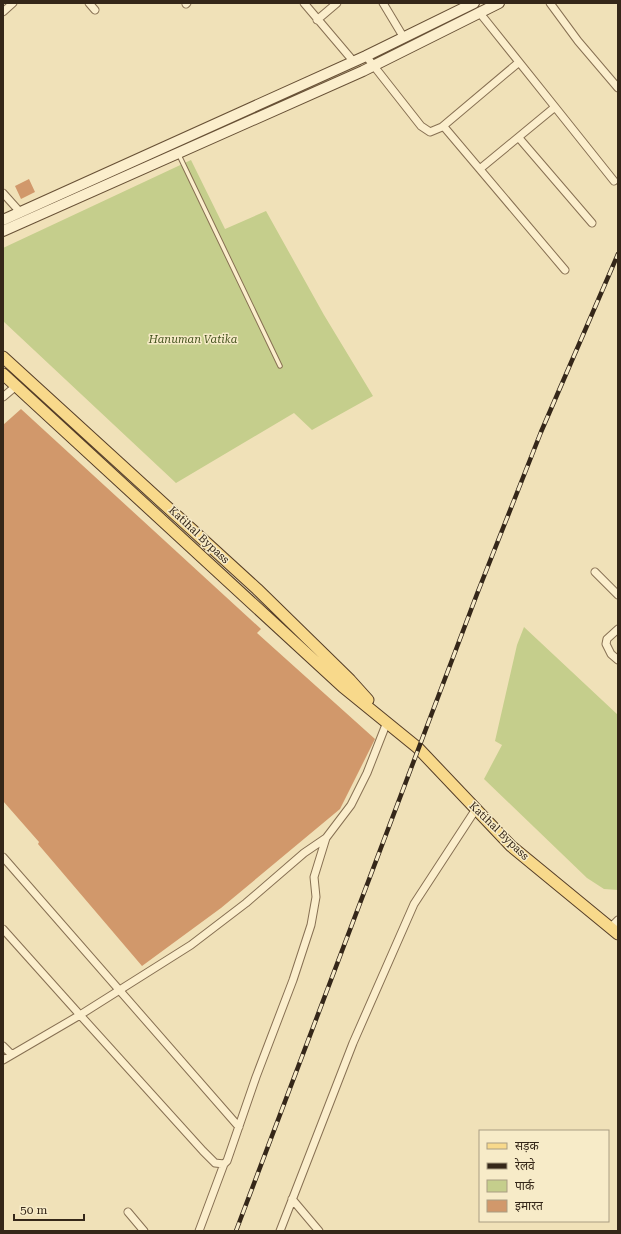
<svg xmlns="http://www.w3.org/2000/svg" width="621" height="1234" viewBox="0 0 621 1234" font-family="'Roboto Serif','Noto Sans Devanagari',serif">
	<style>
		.green { fill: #c5ce8c }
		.building { fill: #d1986b }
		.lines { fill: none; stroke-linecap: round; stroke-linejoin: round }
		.service-casing { stroke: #877053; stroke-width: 5.5 }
		.minor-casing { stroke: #877053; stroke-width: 9 }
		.secondary-casing { stroke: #685136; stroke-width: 12 }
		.primary-casing { stroke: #543d28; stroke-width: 13 }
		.service { stroke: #fbeecc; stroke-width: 3.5 }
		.minor { stroke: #fbeecc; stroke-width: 7 }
		.secondary { stroke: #fbeecc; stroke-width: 10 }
		.primary { stroke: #f8d98b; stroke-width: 11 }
		.rail-casing { stroke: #352719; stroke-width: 4.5 }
		.rail { stroke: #f7ebc8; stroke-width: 3; stroke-dasharray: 9; stroke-linecap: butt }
		.labels { text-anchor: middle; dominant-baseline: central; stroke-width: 3; stroke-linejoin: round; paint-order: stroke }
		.park-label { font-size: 11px; font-style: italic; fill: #44531e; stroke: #f7ebc8 }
		.street-label { font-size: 11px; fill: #352719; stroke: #f7ebc8 }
	</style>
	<rect width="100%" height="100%" fill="#f0e1b8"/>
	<path class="green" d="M191,160L225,229L266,211L324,315L373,396L312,430L294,413L176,483L3,321V248Z
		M524,627L618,715V890L604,889L587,878L484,779L502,745L495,741L517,645Z"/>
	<path class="building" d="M29,179L35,192L21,199L15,186Z
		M21,409L261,629L257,633L375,739L340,809L221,908L142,966L38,844L39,842L3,801V425Z"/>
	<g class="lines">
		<g class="service-casing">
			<path id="service" d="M179,155L280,366"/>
		</g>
		<g class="minor-casing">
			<path id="minor" d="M89,3L95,10
				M304,3L354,62
				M383,3L404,38
				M550,3L578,41L618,88
				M186,4L187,3
				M3,12L13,3
				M479,12L555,107L481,168
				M317,20L337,3
				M366,56L421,126L430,132L442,127L445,128L565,270
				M555,107L614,181
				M442,127L518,63
				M519,138L592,223
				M3,193L20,212
				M3,397L16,386
				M595,572L618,595
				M618,629L607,639L606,644L611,654L618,660
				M3,857L239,1127
				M611,927L618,920
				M3,929L80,1015L191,945L246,903L304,853L326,838L351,805L367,773L387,722
				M3,1046L11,1054
				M3,1060L80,1015L203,1151L215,1163L224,1164L227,1161L256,1077L293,980L311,925L316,897L314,877L326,838
				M292,1199L319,1231
				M128,1212L144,1231
				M199,1231L224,1164
				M280,1231L353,1043L414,904L476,809"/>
		</g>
		<g class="secondary-casing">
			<path id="secondary" d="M3,220L366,56L474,3
				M3,231L363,71L499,3"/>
		</g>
		<g class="primary-casing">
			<path id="primary" d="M3,357L257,589L350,680L368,700
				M3,374L343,687L418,748L511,846L618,934"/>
		</g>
		<use href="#service" class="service"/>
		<use href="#minor" class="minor"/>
		<use href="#secondary" class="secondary"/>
		<use href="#primary" class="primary"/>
		<g class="rail-casing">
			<path id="rail" d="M236,1231L477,594L541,432L618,254"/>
		</g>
		<use href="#rail" class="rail"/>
	</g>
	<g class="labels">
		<g class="park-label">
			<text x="193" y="339">Hanuman Vatika</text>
		</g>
		<g class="street-label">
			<text transform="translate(199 535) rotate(43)">Katihal Bypass</text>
			<text transform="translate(499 831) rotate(44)">Katihal Bypass</text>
		</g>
	</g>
	<rect width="621" height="1234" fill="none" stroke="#352719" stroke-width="8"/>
	<rect x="479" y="1130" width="130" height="92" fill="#f7ebc8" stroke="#a99d82"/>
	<rect x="487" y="1143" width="20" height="6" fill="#f8d98b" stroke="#a99d82"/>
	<text x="515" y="1150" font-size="12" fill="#352719">सड़क</text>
	<rect x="487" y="1163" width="20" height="6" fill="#352719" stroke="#a99d82"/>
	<text x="515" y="1170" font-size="12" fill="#352719">रेलवे</text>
	<rect x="487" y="1180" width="20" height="12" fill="#c5ce8c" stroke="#a99d82"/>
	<text x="515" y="1190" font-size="12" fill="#352719">पार्क</text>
	<rect x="487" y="1200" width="20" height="12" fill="#d1986b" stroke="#a99d82"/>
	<text x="515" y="1210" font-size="12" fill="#352719">इमारत</text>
	<path d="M14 1214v6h70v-6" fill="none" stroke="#352719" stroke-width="2"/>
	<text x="20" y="1214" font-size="12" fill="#352719" stroke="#f7ebc8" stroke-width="3" paint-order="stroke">50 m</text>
</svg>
